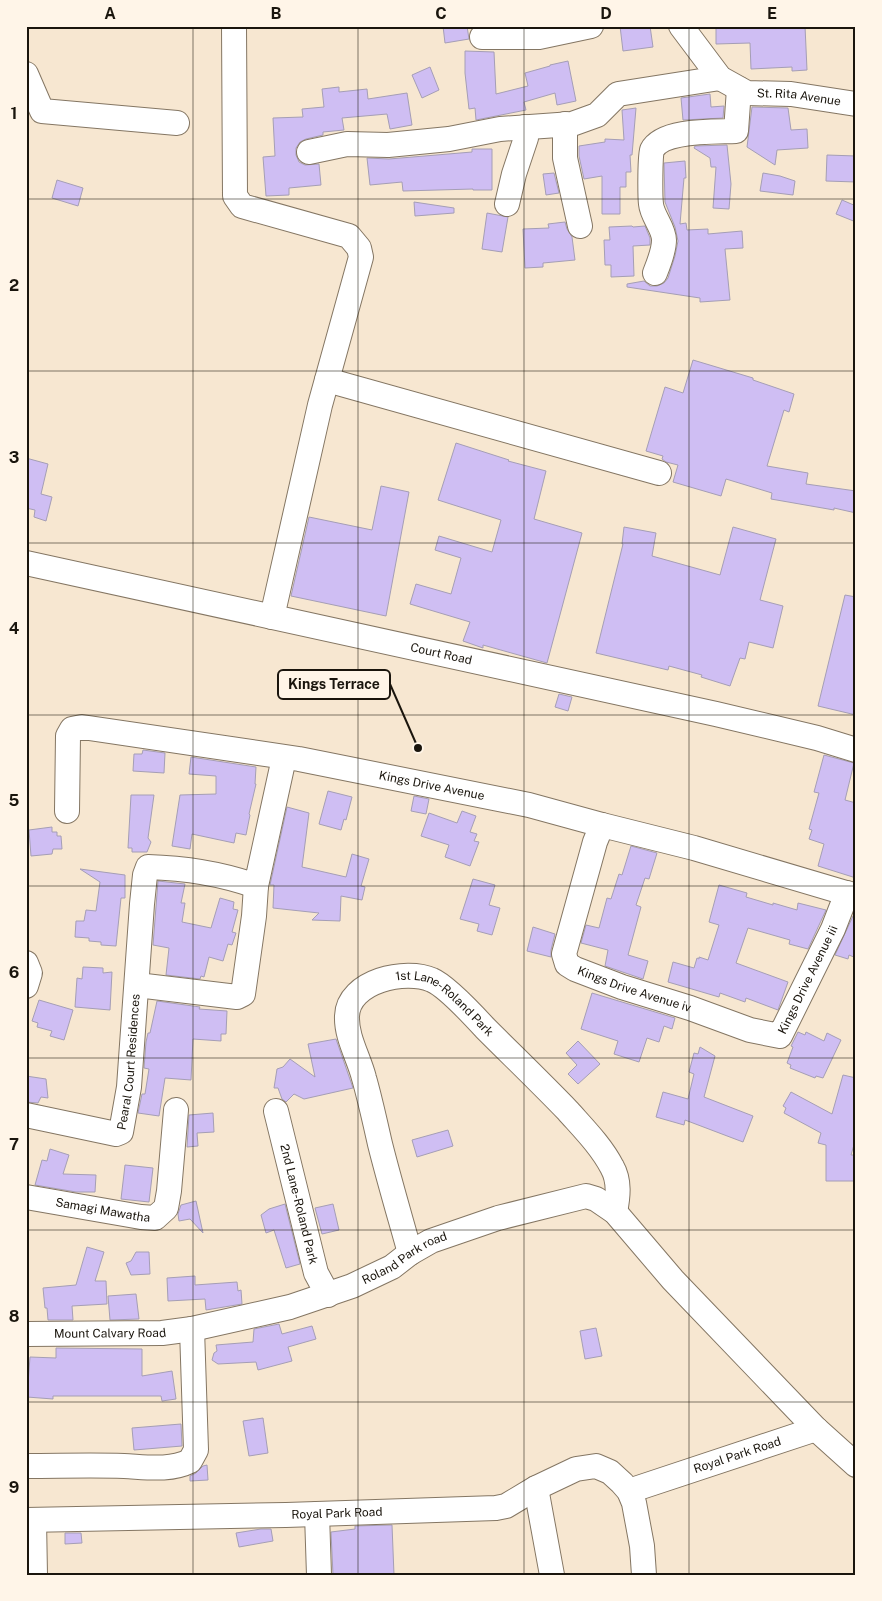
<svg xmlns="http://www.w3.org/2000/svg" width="882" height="1601" viewBox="0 0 882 1601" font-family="'Public Sans',sans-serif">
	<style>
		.building { fill: #cfbef3; stroke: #a59eb5 }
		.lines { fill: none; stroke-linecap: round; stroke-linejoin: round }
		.minor-casing { stroke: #847663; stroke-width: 26 }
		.minor { stroke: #fff; stroke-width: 24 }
		.grid { fill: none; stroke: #1a150d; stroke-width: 1; stroke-opacity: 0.55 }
		.labels { text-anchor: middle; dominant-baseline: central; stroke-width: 5; stroke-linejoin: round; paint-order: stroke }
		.street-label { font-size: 12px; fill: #1a150d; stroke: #fff5e8 }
		.leader { fill: none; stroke: #1a150d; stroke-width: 2 }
		.callout-dot { fill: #1a150d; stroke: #fff5e8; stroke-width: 2 }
		.callout { fill: #fff5e8; stroke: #1a150d; stroke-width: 2 }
		.callout-label { font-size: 14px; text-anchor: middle; font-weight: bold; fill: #1a150d }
		.neatline { fill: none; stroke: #1a150d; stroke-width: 2 }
		.grid-label { font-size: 16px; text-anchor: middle; font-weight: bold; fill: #1a150d }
	</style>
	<rect width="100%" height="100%" fill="#f7e7d1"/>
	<path class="building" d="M443,26H467L469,39L445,43Z
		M620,26H650L653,47L623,51Z
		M716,26H805L807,70L792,71V67L751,69L750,43L716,44Z
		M465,51L494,52L496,94L528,86L525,73L550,66V65L568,61L576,101L557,105L555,93L524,102L526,110L476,120L475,108L469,109L465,73Z
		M430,67L439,90L422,98L412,75Z
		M339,87V92L367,89L368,99L407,93L412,125L390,129L387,114L342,118L344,130L323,132V135L306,139L300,142L296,148V155L299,162L305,165L319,164L321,185L289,188V195L266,196L263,157L275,156L273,118L303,117L302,109L324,107L322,89Z
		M710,94L711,107L724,106L723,118L683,120L681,98Z
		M752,107L788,108L791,130L807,129L808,148L777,150L775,165L747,147Z
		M636,108L632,155H630L631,172H626V187H620V214H602V176L584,179L579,156V146L605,142V139L624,140L622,110Z
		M727,145L731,184L729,209L713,208L716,167H711L710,158L694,148L695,146Z
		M472,149H492V190H473V189L403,191L402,182L370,185L367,158L389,159L472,152Z
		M827,155L856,156V182L826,181Z
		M685,161L686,178H684L680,224L686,223L687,230L708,229V234L742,231L743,248L725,249L730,300L700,302V298L627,287V284L644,281L650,286H657L664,283L668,278L675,256L678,241L675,227L665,202L664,163Z
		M554,173L559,193L546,195L543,174Z
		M763,173L780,176L795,181L793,195L760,191Z
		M57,180L83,188L78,206L52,198Z
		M842,200L856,206V222L836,214Z
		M414,202L454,208V213L415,216Z
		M487,213L508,217L502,252L482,249Z
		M565,222L567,229L572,237L575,260L543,263V267L525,268L523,229L549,228L548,224Z
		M632,226L633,227L645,226L650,238V245L633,246L634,276L611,277V265H605L604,240H610L609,227Z
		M693,360L753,378V380L794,394L789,412L784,410L767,466L808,473L806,484L856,491V513L834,508V510L771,499L772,493L726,479L721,496L673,482L678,465L666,462L662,459L663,456L646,451L665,387L683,393Z
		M456,443L509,460L508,461L546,471L534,519L582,533L547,663L483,645V648L463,641L470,622L410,604L416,584L451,594L461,558L435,550L439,536L492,552L501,520L438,500Z
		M26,458L48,464L41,494L52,497L46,521L34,517L35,510L26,508Z
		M381,486L409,492L386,616L291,596L309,517L372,530Z
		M624,527L656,533L652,556L720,575L733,527L776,539L760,600L783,606L773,648L749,642L745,659L740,658L730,686L701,677L702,675L669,666L668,670L596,653L623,544H622Z
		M845,595L856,597V715L818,706Z
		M559,694L572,697L568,711L555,707Z
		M143,750L165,753L164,773L133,771L134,754H142Z
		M824,755L854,763L845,800L856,803V878L818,866L824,844L809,839L812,830L809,829L819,793L814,792Z
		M191,757L256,767L255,784H256L249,814L250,815L246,835L236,833L234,843L192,834L190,849L172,846L180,795L216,794V776L189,774Z
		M328,791L352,797L346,820L344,819L341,830L319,824Z
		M131,795H154L148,838L151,842L147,852H132V848H128Z
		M414,796L429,799L426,814L411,811Z
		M287,807L309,813L302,867L346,877L352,854L369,859L361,886L365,887L362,900L341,896L340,921L312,920L319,913L273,908L274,885H270Z
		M462,811L476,816L470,832L477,834L474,841L479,842L470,866L445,857L449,845L421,836L429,813L457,823Z
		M52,827V832H57V836H61L62,849H53L52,854L31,856L29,830Z
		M631,846L657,853L649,879L645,878L636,905L641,907L628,955L648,961L643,979L605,966L608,950L581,943L586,925L599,928L607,898L611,899L619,874L622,875Z
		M80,869L125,875V898H121L116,946L101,945V942L89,941V938L75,937L76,921H84L86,910L96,911L100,882Z
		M473,879L495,885L489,905L500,908L492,935L477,931L479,924L460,919Z
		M158,881L185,884L181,903H185L182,922L211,928L220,898L234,902L233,909L238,910L232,932L236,933L232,945L228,944L223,961L209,957L204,977L201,976L200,979L166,975L169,948L153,945Z
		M719,885L747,893L746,897L773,905V903L797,910L798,903L826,910L808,949L789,944L790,940L748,928L736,963L788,982L778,1010L746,998L745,1002L720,993L719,997L668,982L673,962L694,968L697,958L699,959V957L708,960L719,925L709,922Z
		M853,916L856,917V958L849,955L848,959L835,955Z
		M533,927L555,934L551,950V957L527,951Z
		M83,967L103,968V973L112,972L110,1010L75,1007L77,978L82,979Z
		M592,993L675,1018L672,1029L664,1026L659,1042L647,1038L639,1062L614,1054L618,1041L581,1029Z
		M39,1000L73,1010L64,1040L50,1036L52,1031L37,1027L38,1023L32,1021Z
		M157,1001L200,1007L199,1009L227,1011L226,1034H221V1041L193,1039L191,1080L165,1078L159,1116L138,1113L142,1094H145L149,1069L144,1068L146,1042L148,1033H150Z
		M798,1032L805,1035L806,1032L824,1041L827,1033L841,1040L823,1078L816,1076L815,1078L790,1068L791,1065L787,1063L793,1047L791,1046Z
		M336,1039L353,1088L304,1099L294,1094L286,1102L282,1099L278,1088H274L277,1069L283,1067L290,1059L315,1077L308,1044Z
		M578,1041L600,1064L578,1084L568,1074L577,1065L566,1053Z
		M700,1047L715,1056L704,1097L753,1116L743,1142L685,1120L684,1125L656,1117L663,1092L688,1099L694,1074L689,1072L694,1053L698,1054Z
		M843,1075L856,1078V1138L851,1155H856V1181H826V1145L818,1143L821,1133L784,1113L786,1108L783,1106L791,1092L832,1114Z
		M26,1076L46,1079L48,1098L41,1097L38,1103L26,1102Z
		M213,1113L214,1132L197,1133L198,1146L187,1147L189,1115Z
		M448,1130L453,1146L417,1157L412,1140Z
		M50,1149L69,1155L63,1174L96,1175L95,1192H76L35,1185L42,1160L47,1161Z
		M125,1165L153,1168L149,1202L121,1199Z
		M196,1201L203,1233L190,1219L179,1221L178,1214L181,1205Z
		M285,1204L300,1264L286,1268L274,1230L266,1233L261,1215L269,1209Z
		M333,1204L339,1230L322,1234L315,1208Z
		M87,1247L104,1252L95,1281H106L107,1304L72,1306L73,1320H48L47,1308H45L43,1288L76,1285Z
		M136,1252H149L150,1274L131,1275L126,1263L131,1261Z
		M195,1276V1285L237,1282L238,1291L241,1290L242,1304L206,1310L205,1299L168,1301L167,1278Z
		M136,1294L139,1319L110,1320L108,1296Z
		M279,1324L282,1334L312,1326L316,1339L288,1347L292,1361L258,1370L256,1362L218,1364L212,1360L214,1353L217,1351L216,1345L253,1342L254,1329Z
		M596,1328L602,1356L585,1359L580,1331Z
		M56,1348L142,1349V1376L172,1371L176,1399L162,1401L161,1396H53V1399L27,1397L30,1357L56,1358Z
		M263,1418L268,1453L249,1456L243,1421Z
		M181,1424L182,1446L134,1450L132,1428Z
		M207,1465L208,1480L190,1481V1476L196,1473L203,1466Z
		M392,1525L394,1575H333L331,1532L355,1529V1526Z
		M261,1529H271L273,1541L239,1547L236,1533Z
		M65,1533H81L82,1543L65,1544Z"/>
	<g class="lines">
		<g class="minor-casing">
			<g id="minor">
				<path d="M234,26L235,196L242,206L349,236L359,248L361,257L320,405L272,617"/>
				<path id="s1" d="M681,26L720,78L747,93L791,94L856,104"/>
				<path d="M482,37H539L591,26"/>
				<path d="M26,74L42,111L177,123"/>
				<path d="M565,124V158L580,226"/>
				<path d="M309,152L347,144L388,145L449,139L500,129L572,124L597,115L618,94L720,78"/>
				<path d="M507,204L514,174L526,138L525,127"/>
				<path d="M655,273C659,263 664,251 664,240C664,228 652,216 651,204C650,197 650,154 652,150C663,129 716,132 736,131L739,89"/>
				<path d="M327,380L659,473"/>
				<path id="s2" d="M26,563L716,714L817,738L856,750"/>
				<path id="s3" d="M67,811L68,736L72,729L82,727L299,759L529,805L602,825L595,842L564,954L567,964L575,969L622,987L690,1008L750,1030L780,1036L833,929L847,893"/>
				<path d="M602,825L694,848L856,896"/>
				<path d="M26,963L30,973L26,986"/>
				<path d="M137,985L237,997L243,994L254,916L256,886"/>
				<path id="s4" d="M276,1111L316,1273L328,1295"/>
				<path id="s5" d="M26,1115L116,1134L121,1132L129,1087L142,904L145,875L148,867C184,868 222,874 256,886L284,758"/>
				<path id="s6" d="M26,1197L141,1217L155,1218L166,1208L169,1191L176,1110"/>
				<path id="s7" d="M410,1253C400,1217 389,1180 380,1144C375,1122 370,1099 364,1078C359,1058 346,1037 347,1016C348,981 406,968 432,980C446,986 474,1016 485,1028C513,1056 541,1083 568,1111C584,1129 601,1146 612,1167C620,1181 618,1197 615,1212"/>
				<path id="s8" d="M26,1334L162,1333L192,1329L290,1307L352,1286L392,1267L410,1253L431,1241L498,1218L586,1196L596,1199L615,1212L673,1280L816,1429L856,1465"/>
				<path d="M26,1466C59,1466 92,1465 124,1466C146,1467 170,1471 190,1461L196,1450L192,1329"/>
				<path d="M536,1488L552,1575"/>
				<path id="s9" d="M629,1491L816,1429"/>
				<path d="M317,1514L319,1575"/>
				<path id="s10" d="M26,1520L286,1515L496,1508L506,1506L536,1488L576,1469L596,1466L610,1472L622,1483L629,1491L634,1503L642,1546L644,1575"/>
				<path d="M34,1520L35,1575"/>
			</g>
		</g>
		<use href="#minor" class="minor"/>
	</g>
	<path class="grid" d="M193,26V1575M358,26V1575M524,26V1575M689,26V1575M26,199H856M26,371H856M26,543H856M26,715H856M26,886H856M26,1058H856M26,1230H856M26,1402H856"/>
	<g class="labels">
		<g class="street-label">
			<text stroke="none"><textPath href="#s1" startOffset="148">St. Rita Avenue</textPath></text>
			<text stroke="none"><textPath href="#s2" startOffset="425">Court Road</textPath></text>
			<text stroke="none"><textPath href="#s3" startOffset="448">Kings Drive Avenue</textPath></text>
			<text stroke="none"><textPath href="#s3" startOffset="1056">Kings Drive Avenue iii</textPath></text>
			<text stroke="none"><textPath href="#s3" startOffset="840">Kings Drive Avenue iv</textPath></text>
			<text stroke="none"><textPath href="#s7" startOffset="372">1st Lane-Roland Park</textPath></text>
			<text stroke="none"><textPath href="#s5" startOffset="168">Pearal Court Residences</textPath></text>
			<text stroke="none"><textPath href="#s4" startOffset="96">2nd Lane-Roland Park</textPath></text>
			<text stroke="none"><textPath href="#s6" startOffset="78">Samagi Mawatha</textPath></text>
			<text stroke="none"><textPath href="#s8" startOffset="392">Roland Park road</textPath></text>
			<text stroke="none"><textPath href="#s8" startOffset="84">Mount Calvary Road</textPath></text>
			<text stroke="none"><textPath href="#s9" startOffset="114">Royal Park Road</textPath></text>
			<text stroke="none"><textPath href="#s10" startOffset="311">Royal Park Road</textPath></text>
		</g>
	</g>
	<path class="leader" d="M418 748L390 684"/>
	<circle class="callout-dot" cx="418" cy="748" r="5"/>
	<rect class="callout" x="278" y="670" width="112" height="29" rx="5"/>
	<g class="callout-label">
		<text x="334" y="689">Kings Terrace</text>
	</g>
	<rect width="882" height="1601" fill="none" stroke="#fff5e8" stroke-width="55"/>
	<rect x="28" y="28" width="826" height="1546" class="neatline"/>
	<g class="grid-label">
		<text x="110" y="19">A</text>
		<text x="276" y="19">B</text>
		<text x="441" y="19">C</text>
		<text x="606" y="19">D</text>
		<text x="772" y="19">E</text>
		<text x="14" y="119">1</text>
		<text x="14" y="291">2</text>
		<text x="14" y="463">3</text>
		<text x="14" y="634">4</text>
		<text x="14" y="806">5</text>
		<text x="14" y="978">6</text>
		<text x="14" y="1150">7</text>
		<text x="14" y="1322">8</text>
		<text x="14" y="1493">9</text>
	</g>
</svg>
